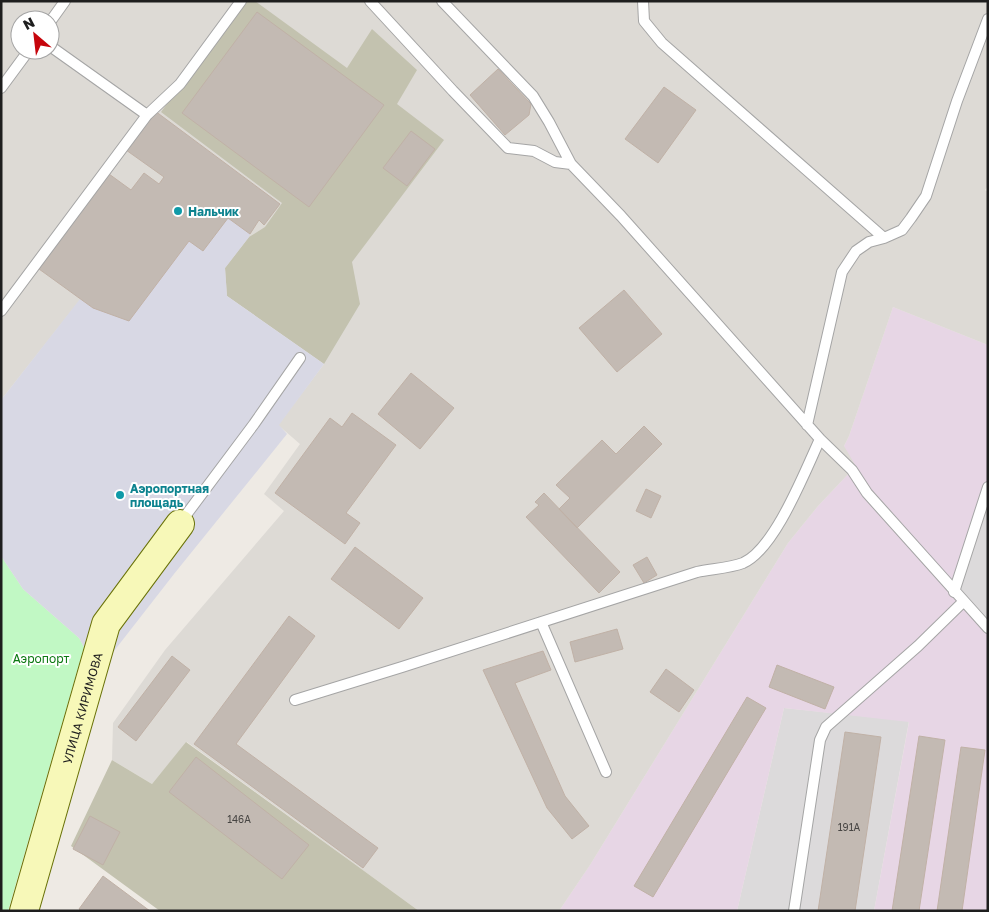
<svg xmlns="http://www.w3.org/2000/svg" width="989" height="912" viewBox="0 0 989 912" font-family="'Golos Text',sans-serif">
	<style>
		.residential { fill: #dcdadb }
		.industrial { fill: #e7d6e5 }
		.airport { fill: #dddad5; fill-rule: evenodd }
		.construction { fill: #c3c2af }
		.park { fill: #c1f8c4 }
		.plaza { fill: #d8d8e4 }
		.building { fill: #c3bab3; stroke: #c0b1a6 }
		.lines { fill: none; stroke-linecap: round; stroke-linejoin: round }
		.lane-casing { stroke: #a5a5a5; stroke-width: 12 }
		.secondary-casing { stroke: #6a7208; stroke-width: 30 }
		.lane { stroke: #fff; stroke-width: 10 }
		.secondary { stroke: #f7f8b8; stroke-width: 28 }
		.culture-dot { fill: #0f9aa8; stroke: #fff; stroke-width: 2 }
		.labels { text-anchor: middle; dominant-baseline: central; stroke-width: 4; stroke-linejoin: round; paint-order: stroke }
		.number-label { font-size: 10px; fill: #474543 }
		.culture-label { font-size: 12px; font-weight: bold; fill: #0d838f; stroke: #fff; text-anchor: start }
		.park-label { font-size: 12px; fill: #0e7913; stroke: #fff }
		.street-label { font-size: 12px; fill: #1e1e1e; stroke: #fff }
	</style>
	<rect width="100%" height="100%" fill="#eeeae4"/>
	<path class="residential" d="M988,487V628L954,592Z
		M784,708L909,721L874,911H737Z"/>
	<path class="industrial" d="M893,307L988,345V487L954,592L988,628V911H874L909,722L784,708L737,911H559L590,865L788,543L818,506L852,470L844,446L849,436Z"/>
	<path class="airport" d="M1,1H988V186L985,190L988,192V345L893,307L849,436L844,446L857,468L852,470L818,506L788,543L590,865L559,911H419L187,742L152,784L112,760L113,723L165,650L284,511L264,494L300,444L278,425L324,364L227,296L129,321L93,308L80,300L1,400ZM20,20H50V50H20Z"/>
	<path class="construction" d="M242,1H255L347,68L372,29L417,70L397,104L444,140L352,262L360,304L324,364L227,296L225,268L249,237L265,227L282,203L161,112Z
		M186,742L360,868L419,911H160L71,846L112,760L152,784Z"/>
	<path class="park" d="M1,556L23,589L79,638L84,647L8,911H1Z"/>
	<path class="plaza" d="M228,218L250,234L249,237L225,268L227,296L324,364L279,425L287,434L174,574L107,660L84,647L79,638L23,589L1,556V400L80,299L93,308L189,241L203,251Z"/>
	<path class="building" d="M257,12L384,105L309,207L182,113Z
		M498,69L531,104L529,115L505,135L470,95Z
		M664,87L696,110L658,163L625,139Z
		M155,111L280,204L264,225L259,220L250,234L228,218L203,251L189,241L129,321L93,308L39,269L109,174L131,190L144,173L159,184L164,177L126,150Z
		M411,131L435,149L407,186L383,168Z
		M624,290L662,334L617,372L579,328Z
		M411,373L454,408L420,449L378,414Z
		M352,413L396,445L346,513L360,523L345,544L275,493L330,418L342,427Z
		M644,426L662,444L577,528L559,509L570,498L556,485L602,440L616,454Z
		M646,489L661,496L651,518L636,511Z
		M544,493L620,572L599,593L526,517L539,505L535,502Z
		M355,547L423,598L399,629L331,579Z
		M647,557L657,575L644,583L633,565Z
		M289,616L315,636L236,744L378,848L363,868L194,744Z
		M617,629L623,649L575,662L570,642Z
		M543,651L551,670L515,683L565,796L589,826L572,839L547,808L483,670Z
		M172,656L190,670L136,741L118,727Z
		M777,665L834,687L825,709L769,687Z
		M666,669L694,690L679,712L650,692Z
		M747,697L766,708L653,897L634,886Z
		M845,732L881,737L855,911H818Z
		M919,736L945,740L919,911H892Z
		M961,747L985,750L962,911H937Z
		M196,757L309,845L282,879L169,792Z
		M90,816L120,832L103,865L73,849Z
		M103,876L150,911H81L79,909Z"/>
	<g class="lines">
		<g class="lane-casing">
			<path id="lane" d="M370,1L453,91L508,148L534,151L555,162L571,164
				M442,1L533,96L549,122L571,164L621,216L820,439L852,470L867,493L988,628
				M643,1L644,21L662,43L884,238
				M50,22L65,1
				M50,46L147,115
				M1,88L29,50
				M1,311L147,115L180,84L241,1
				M807,425L842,272L856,251L869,242L884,238L902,230L911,218L926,196L957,101L988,19
				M180,523L254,424L300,358
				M954,592L988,487
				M541,622L606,772
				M295,700L402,667L697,572C711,569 730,568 743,563C775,549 805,471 820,439
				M794,911L820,740L826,727L918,646L963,602"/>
		</g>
		<g class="secondary-casing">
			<g id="secondary">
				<path id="s1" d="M24,911L106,624L180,524"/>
			</g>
		</g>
		<use href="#lane" class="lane"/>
		<use href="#secondary" class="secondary"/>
	</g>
	<g class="culture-dot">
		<circle cx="178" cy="211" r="5"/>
		<circle cx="120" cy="495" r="5"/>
	</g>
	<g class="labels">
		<g class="number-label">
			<text x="239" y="819">146А</text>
			<text x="849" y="827">191А</text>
		</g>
		<g class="culture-label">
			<text x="188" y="211">Нальчик</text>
			<text x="130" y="488">Аэропортная<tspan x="130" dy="14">площадь</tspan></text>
		</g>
		<g class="park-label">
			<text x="41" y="658">Аэропорт</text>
		</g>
		<g class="street-label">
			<text stroke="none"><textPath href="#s1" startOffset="211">УЛИЦА КИРИМОВА</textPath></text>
		</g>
	</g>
	<rect width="989" height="912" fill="none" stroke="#1e1e1e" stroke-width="5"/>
	<g transform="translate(35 35) rotate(332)"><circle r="24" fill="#ffffff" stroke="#a5a5a5"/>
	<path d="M0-4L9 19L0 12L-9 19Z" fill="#c6050c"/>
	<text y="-8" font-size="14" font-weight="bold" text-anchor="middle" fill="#1e1e1e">N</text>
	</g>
</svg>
